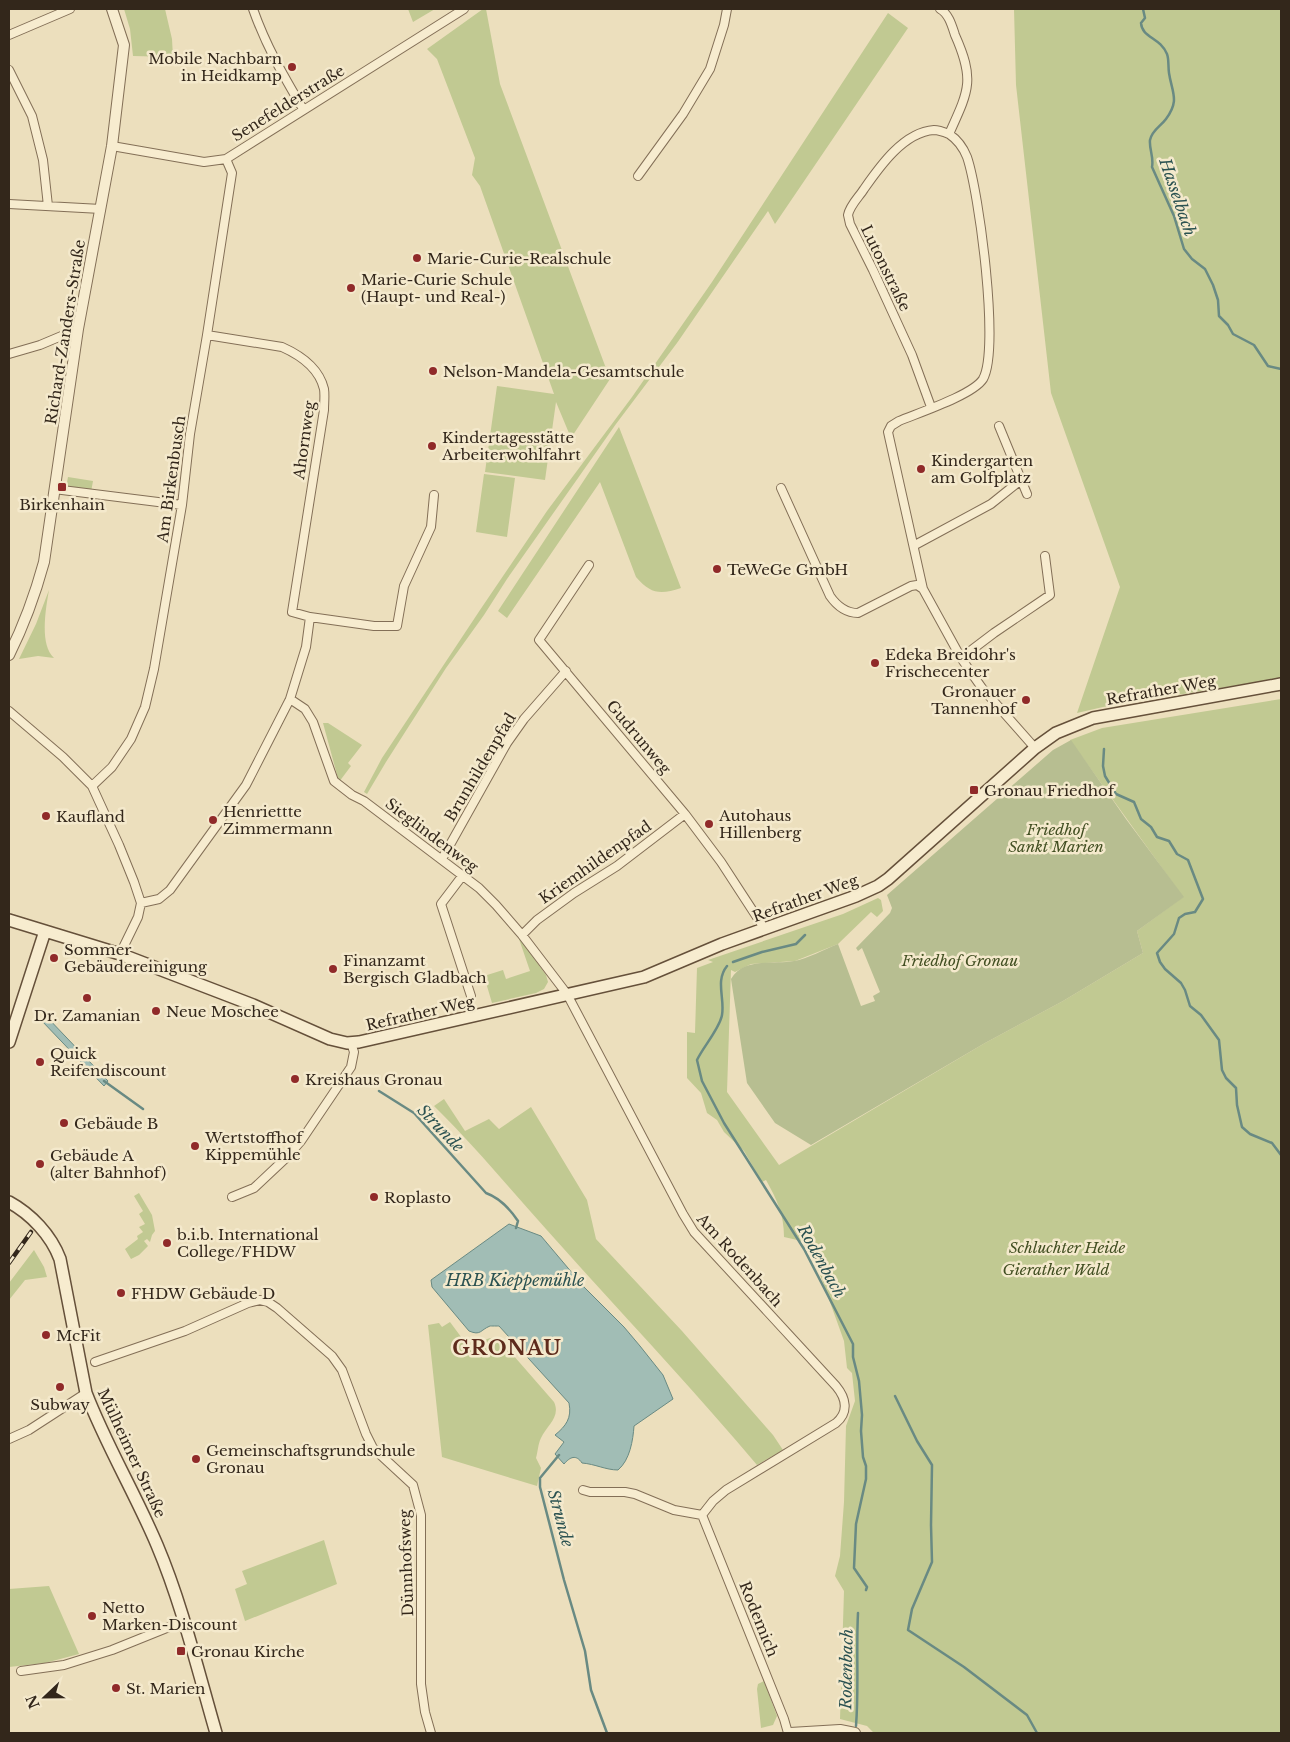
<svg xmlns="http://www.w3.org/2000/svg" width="1290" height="1742" viewBox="0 0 1290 1742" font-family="'Libre Baskerville',serif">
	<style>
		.green { fill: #c1c992 }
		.cemetery { fill: #b7be91 }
		.water { fill: #a1bdb5; stroke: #698a83 }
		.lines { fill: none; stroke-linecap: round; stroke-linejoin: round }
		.stream { stroke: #698a83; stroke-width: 2.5 }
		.minor-casing { stroke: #836f57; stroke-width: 10 }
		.tertiary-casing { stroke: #836f57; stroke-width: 12 }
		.secondary-casing { stroke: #65503a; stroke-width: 14 }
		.minor { stroke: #f7eccf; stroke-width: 8 }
		.tertiary { stroke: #f7eccf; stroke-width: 10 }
		.secondary { stroke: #f7eccf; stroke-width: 11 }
		.rail-casing { stroke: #33271b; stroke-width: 4.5 }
		.rail { stroke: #f4e9cc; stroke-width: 2.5; stroke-dasharray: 8; stroke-linecap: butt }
		.poi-dot { fill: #902a29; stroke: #f4e9cc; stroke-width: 2 }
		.labels { text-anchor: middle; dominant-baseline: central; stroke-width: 5; stroke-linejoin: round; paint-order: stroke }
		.poi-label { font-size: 15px; fill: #33271b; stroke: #f4e9cc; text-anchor: start }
		.street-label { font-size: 15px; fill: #33271b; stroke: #f4e9cc }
		.park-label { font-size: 15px; font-style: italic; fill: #424f22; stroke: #f4e9cc }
		.water-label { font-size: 16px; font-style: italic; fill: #2b5251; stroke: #f4e9cc }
		.district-label { font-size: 20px; font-weight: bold; letter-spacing: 1px; fill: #5e2b1c; stroke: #f4e9cc }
	</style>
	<rect width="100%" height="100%" fill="#ecdfbd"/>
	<path class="green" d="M124,9H165L172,39L173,57L133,56L130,29Z
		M408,9H435L413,22Z
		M483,9H486L500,84L610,379L571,438L556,402L545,480L485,472L497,386L554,394L480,186L472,175L475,158L437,59L427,49Z
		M1014,9H1281V678L1103,707L1077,713L1120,587L1051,393L1016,85Z
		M888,13L908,28L775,224L768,211L677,343L616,424L507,579L484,615L446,668L386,762L367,794L364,792L382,758L480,610L547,511L632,397L712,282Z
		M619,427L681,588C660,595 651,594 636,577L600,482L507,618L498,611Z
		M484,474L515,478L507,537L476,532Z
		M68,477L93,481L91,492L66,488Z
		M49,590C46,607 39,645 54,658L38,656L19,659L36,624Z
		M1281,699V1733H874L867,1726L840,1719L844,1591L835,1576L840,1556L844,1502L846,1426L855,1401L852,1373L847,1368L844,1341L813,1255L806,1242L784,1237C784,1214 777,1200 766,1180L762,1182L744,1151L724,1132L717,1120L707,1113L701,1093L687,1078V1032L695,1033L697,968L713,962L708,960L843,914L878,898L881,900L883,911L877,917L871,912L838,944L795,961L751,964L735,972L731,970L727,1092L779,1165L985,1043L1063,1001L1143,953L1137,931L1183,897L1070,740L1102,728Z
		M323,723H328L362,745L348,763L351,766L339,782Z
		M518,936L546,975L548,982L544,989L536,993L492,1003L484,976L503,970L506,979L530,971Z
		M444,1099L465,1131L489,1119L499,1129L531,1107L587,1200L596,1239L682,1331L773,1435L783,1450L757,1465C689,1384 617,1309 546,1229C509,1188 474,1145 434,1106Z
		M139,1193L152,1215L155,1231L152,1235L150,1242L147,1239L144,1241L148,1246L139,1255L131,1259L125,1249L138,1239L137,1236L143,1232L139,1227L145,1224L139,1214L143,1211L134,1196Z
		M34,1250L44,1267L47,1277L25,1280L9,1300V1283Z
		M450,1322L470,1349C479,1344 489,1334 499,1339L554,1402C561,1417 547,1425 541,1438C538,1444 538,1451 536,1458L541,1468L537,1486L442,1457L428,1325L439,1323L442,1327Z
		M324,1540L337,1584L245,1621L235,1589L247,1584L242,1571Z
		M49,1586L79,1654L45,1663L9,1667V1589Z
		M764,1681L777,1716L773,1725L761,1728L757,1689L758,1684Z"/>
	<path class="cemetery" d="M1071,740L1126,819L1184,897L1137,931L1143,953L1063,1001L985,1043L811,1145L775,1123L747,1083L731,979C744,957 773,965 794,961C807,959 825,949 838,944L861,1006L875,1001L873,996L880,992L862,948L858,951L856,948L890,913L892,908L887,895L1053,750Z"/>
	<path class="water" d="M45,1015L108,1081L104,1086L41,1020Z
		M509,1224L541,1236L584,1287L624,1327L640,1346L663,1375L673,1399L634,1426C633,1440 630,1460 618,1470C606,1470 595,1464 582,1463C576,1454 570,1457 564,1464L555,1454L564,1442L555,1435C566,1426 572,1418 569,1403L499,1326C498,1326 491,1326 490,1326C480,1330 481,1336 469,1331L432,1287L431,1280Z"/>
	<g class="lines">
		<path class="stream" d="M1143,9L1145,18L1141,23C1142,38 1160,37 1167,54C1169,59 1168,66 1169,73C1172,93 1180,100 1166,119C1161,126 1152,130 1150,140C1149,149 1154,157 1152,167L1174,216L1184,249L1192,259L1205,269L1213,285L1218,300L1219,316L1228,325L1233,334L1254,345L1268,366L1281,369
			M1104,749L1103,766L1105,776L1116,794L1134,802L1141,819L1151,827L1157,837L1169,841L1177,854L1188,860L1203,899L1195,912L1185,914L1179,918L1174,934L1157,953L1160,962L1165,969L1181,983L1185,990L1190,1006L1201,1015L1219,1040L1222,1070L1226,1078L1236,1088L1237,1105L1242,1127L1250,1134L1272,1143L1281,1155
			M733,962L762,952L796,944L805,935
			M727,966C715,981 725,998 722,1015C720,1028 703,1047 697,1060L702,1081L724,1123L804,1249L853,1344V1357L859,1381L862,1415L861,1431L863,1457L866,1466V1479L856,1524L854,1568L867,1587L866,1590
			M104,1081L143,1109
			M379,1091L414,1113L486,1193C500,1198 510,1209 518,1221L516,1228
			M895,1396L917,1441L932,1465L931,1525L932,1562L912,1609L908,1630L964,1667L1027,1715L1037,1733
			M559,1455L540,1478V1487L564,1580L585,1651L591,1690L607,1733
			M856,1726C859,1688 856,1651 858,1613"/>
		<g class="minor-casing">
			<path id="minor" d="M253,9C266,46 283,75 303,109
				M940,9C949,14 952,26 955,35C975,80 969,90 949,134C958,140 963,147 967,157C979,192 1000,349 983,379C973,395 918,413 899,421L891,426L888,432L923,589L961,658L970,671L982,688L1035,748
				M9,35L70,9
				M9,70L32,116L43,160L48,206
				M112,146L204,162L226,159L464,9
				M638,176L683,114L710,69L724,25L727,9
				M9,204L101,209
				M9,354L40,345L78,329
				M931,407L912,355L873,270L850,224L848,215C850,205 859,197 864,189C880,166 904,132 934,130C939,130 944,132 949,134
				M999,426L1027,494
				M781,488L830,596C837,606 846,613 858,613L911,586L917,585L923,589
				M54,489L182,505
				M915,545L991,504L1021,480
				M589,565L539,640L685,814L721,862L764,928
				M310,617L374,626H397L404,586L431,527L434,495
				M961,658L994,633L1050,595L1045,556
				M290,699L305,709L313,722L334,781L352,795L364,801L479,888L496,905L522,935L567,994L683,1214L694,1232L836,1386C846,1398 849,1412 836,1423L726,1490L713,1501L702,1515
				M9,711L63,757L92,786L119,845L134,882L141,903L138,917L120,954
				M92,786L112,767L131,739L145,707L154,669L182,505L190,434L207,335L232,173L226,159
				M442,859L507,743L524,719L566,671
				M463,875L441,904L471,996
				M141,903L159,899L170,890L246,785L290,699L306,647L310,617L292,612L324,410C324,403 325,395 324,389C319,368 300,355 282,347L207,335
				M522,935L537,920L574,893L617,866L685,814
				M232,1197L254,1188L287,1157L301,1141L351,1067L354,1052L351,1043
				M95,1362L185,1331L248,1303L260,1300L268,1302L277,1308L332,1356L342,1370L366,1434L373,1448L413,1485L421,1515V1684L425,1712L431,1733
				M9,1439L29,1430L86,1393
				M583,1490L590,1492H625L635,1494L674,1510L702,1515
				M702,1515L784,1719L788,1733
				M21,1671L64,1665L112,1650L184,1621"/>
		</g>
		<g class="tertiary-casing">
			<path id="tertiary" d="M9,655C24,625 35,595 44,562L78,329L112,146L124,45L112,9
				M790,1733L840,1730L855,1733"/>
		</g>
		<g class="secondary-casing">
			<path id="secondary" d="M9,920L120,954L253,1005L330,1039L347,1043L359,1042L644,977L722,944L856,896L878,886L888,879L1035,748L1056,733L1093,718L1281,684
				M9,1042L45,931
				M9,1202C31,1214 51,1235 60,1259L86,1393C106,1445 135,1493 157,1545C182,1604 198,1671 216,1733"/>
		</g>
		<use href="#minor" class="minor"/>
		<use href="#tertiary" class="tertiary"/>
		<use href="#secondary" class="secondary"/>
		<g class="rail-casing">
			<path id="rail" d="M9,1263L31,1232"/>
		</g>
		<use href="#rail" class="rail"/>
	</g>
	<g class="poi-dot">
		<circle cx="292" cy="67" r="5"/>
		<circle cx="417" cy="258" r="5"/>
		<circle cx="351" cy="288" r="5"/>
		<circle cx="433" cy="371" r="5"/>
		<circle cx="432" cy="446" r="5"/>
		<circle cx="921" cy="469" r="5"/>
		<rect x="57" y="482" width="10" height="10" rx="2.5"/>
		<circle cx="717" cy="569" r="5"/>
		<circle cx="875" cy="663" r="5"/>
		<circle cx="1026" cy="700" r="5"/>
		<rect x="969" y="785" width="10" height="10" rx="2.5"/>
		<circle cx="46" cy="816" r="5"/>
		<circle cx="213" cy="820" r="5"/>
		<circle cx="709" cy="824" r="5"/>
		<circle cx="54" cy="958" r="5"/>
		<circle cx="333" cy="969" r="5"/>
		<circle cx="87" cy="998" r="5"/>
		<circle cx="156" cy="1011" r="5"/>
		<circle cx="40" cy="1062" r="5"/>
		<circle cx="295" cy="1079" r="5"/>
		<circle cx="64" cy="1123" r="5"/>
		<circle cx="195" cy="1146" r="5"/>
		<circle cx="40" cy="1164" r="5"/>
		<circle cx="374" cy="1197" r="5"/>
		<circle cx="167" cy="1243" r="5"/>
		<circle cx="121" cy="1293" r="5"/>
		<circle cx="46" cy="1335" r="5"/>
		<circle cx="60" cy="1387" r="5"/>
		<circle cx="196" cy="1459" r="5"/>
		<circle cx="92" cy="1616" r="5"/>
		<rect x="176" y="1646" width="10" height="10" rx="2.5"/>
		<circle cx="116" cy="1688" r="5"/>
	</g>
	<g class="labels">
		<g class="poi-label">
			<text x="282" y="58" text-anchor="end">Mobile Nachbarn<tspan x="282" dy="17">in Heidkamp</tspan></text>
			<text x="427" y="258">Marie-Curie-Realschule</text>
			<text x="361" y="279">Marie-Curie Schule<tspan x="361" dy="17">(Haupt- und Real-)</tspan></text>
			<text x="443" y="371">Nelson-Mandela-Gesamtschule</text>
			<text x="442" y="437">Kindertagesstätte<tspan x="442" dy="17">Arbeiterwohlfahrt</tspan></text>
			<text x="931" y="460">Kindergarten<tspan x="931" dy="17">am Golfplatz</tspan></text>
			<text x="62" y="504" text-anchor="middle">Birkenhain</text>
			<text x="727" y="569">TeWeGe GmbH</text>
			<text x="885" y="654">Edeka Breidohr's<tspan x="885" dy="17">Frischecenter</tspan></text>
			<text x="1016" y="691" text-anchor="end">Gronauer<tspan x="1016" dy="17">Tannenhof</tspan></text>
			<text x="984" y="790">Gronau Friedhof</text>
			<text x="223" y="811">Henriettte<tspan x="223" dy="17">Zimmermann</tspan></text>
			<text x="719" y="815">Autohaus<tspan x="719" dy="17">Hillenberg</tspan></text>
			<text x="56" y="816">Kaufland</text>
			<text x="64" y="949">Sommer<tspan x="64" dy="17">Gebäudereinigung</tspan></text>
			<text x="343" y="960">Finanzamt<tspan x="343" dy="17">Bergisch Gladbach</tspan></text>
			<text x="166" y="1011">Neue Moschee</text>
			<text x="87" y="1015" text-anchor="middle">Dr. Zamanian</text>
			<text x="50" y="1053">Quick<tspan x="50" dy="17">Reifendiscount</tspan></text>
			<text x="305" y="1079">Kreishaus Gronau</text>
			<text x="74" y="1123">Gebäude B</text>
			<text x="205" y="1137">Wertstoffhof<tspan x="205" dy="17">Kippemühle</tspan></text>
			<text x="50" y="1155">Gebäude A<tspan x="50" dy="17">(alter Bahnhof)</tspan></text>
			<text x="384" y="1197">Roplasto</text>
			<text x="177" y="1234">b.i.b. International<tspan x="177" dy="17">College/FHDW</tspan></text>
			<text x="131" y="1293">FHDW Gebäude D</text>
			<text x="56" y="1335">McFit</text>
			<text x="60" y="1404" text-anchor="middle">Subway</text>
			<text x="206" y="1450">Gemeinschaftsgrundschule<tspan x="206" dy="17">Gronau</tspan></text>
			<text x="102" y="1607">Netto<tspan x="102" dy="17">Marken-Discount</tspan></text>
			<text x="191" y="1651">Gronau Kirche</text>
			<text x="126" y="1688">St. Marien</text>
		</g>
		<g class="street-label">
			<text transform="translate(288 103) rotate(-32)">Senefelderstraße</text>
			<text transform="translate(886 268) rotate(64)">Lutonstraße</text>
			<text transform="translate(65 332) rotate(-81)">Richard-Zanders-Straße</text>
			<text transform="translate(304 440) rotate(-82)">Ahornweg</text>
			<text transform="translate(171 479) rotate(-82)">Am Birkenbusch</text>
			<text transform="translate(1161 690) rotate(-10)">Refrather Weg</text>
			<text transform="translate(639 737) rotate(50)">Gudrunweg</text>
			<text transform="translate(480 767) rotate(-59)">Brunhildenpfad</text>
			<text transform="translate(432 835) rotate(37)">Sieglindenweg</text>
			<text transform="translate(595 862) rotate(-35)">Kriemhildenpfad</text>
			<text transform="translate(805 898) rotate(-20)">Refrather Weg</text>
			<text transform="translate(420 1013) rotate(-13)">Refrather Weg</text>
			<text transform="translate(740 1260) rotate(48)">Am Rodenbach</text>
			<text transform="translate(132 1453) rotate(65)">Mülheimer Straße</text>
			<text transform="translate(406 1563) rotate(-92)">Dünnhofsweg</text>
			<text transform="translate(759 1619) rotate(68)">Rodemich</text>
		</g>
		<g class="park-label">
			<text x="1056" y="829">Friedhof<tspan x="1056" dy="17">Sankt Marien</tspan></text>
			<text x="960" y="960">Friedhof Gronau</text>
			<text x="1067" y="1247">Schluchter Heide</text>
			<text x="1056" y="1269">Gierather Wald</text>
		</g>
		<g class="water-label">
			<text transform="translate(1178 197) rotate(71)">Hasselbach</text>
			<text transform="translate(441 1128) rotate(46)">Strunde</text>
			<text transform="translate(822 1261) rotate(61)">Rodenbach</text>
			<text x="515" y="1280">HRB Kieppemühle</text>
			<text transform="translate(561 1518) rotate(75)">Strunde</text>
			<text transform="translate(846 1669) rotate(-89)">Rodenbach</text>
		</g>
		<g class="district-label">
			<text x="507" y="1348">GRONAU</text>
		</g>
	</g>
	<rect width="1290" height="1742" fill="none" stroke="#33271b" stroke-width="20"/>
	<g transform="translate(45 1697) rotate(248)" stroke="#f4e9cc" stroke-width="4" paint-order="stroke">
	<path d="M0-4L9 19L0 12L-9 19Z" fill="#33271b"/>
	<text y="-8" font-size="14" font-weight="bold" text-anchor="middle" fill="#33271b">N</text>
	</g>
</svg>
